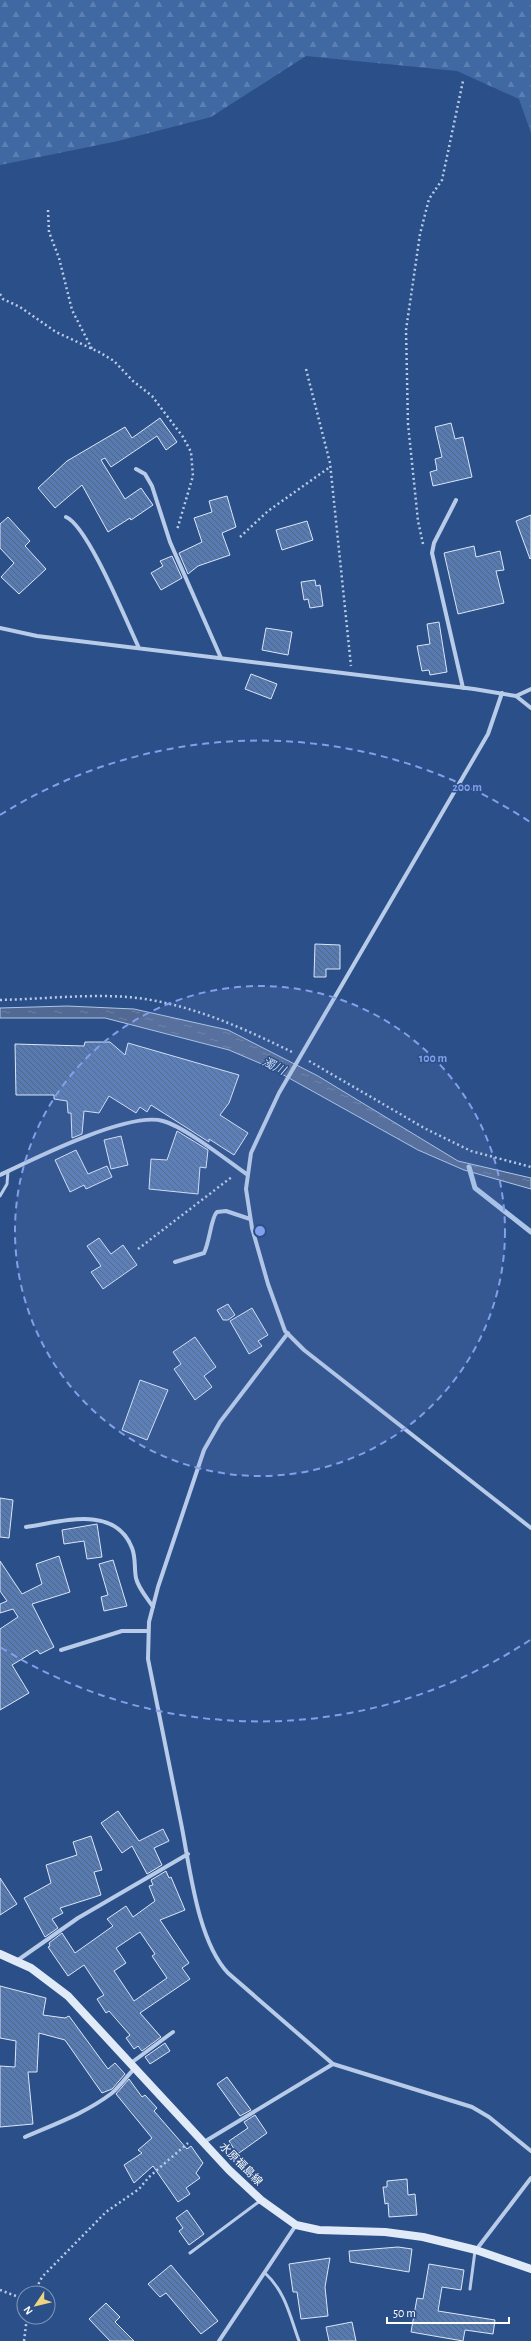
<svg xmlns="http://www.w3.org/2000/svg" width="531" height="2341" viewBox="0 0 531 2341" font-family="'Alegreya Sans','Noto Sans JP',sans-serif">
	<style>
		.forest { fill: url(#forest-firs) }
		.water { fill: url(#water-ripples); stroke: #adc6e8 }
		.lines { fill: none; stroke-linecap: round; stroke-linejoin: round }
		.stream { stroke: #adc6e8; stroke-width: 5 }
		.building { fill: url(#building-back-hatch); stroke: #dbe6f7; fill-rule: evenodd }
		.path { stroke: #b8cbe8; stroke-width: 2.5; stroke-dasharray: 2 3; stroke-linecap: butt }
		.service { stroke: #b8cbe8; stroke-width: 3 }
		.minor { stroke: #b8cbe8; stroke-width: 4 }
		.secondary { stroke: #e1eaf7; stroke-width: 8 }
		.ring { fill: none; stroke: #839eea; stroke-width: 2; stroke-dasharray: 7 5 }
		.labels { text-anchor: middle; dominant-baseline: central; stroke-width: 3; stroke-linejoin: round; paint-order: stroke }
		.street-label { font-size: 11px; fill: #fff; stroke: #2b4f88 }
		.water-label { font-size: 12px; font-style: italic; fill: #c4d6ef; stroke: #2b4f88 }
		.centre { fill: #839eea; stroke: #2b4f88; stroke-width: 2 }
		.ring-label { font-size: 12px; text-anchor: middle; font-weight: bold; fill: #839eea; stroke: #2b4f88; stroke-width: 3; stroke-linejoin: round; paint-order: stroke }
	</style>
	<defs>
		<pattern id="forest-firs" width="22" height="20" patternUnits="userSpaceOnUse"><rect width="22" height="20" fill="#4069a4"/><path d="M5 1l3.5 6h-7zM16 11l3.5 6h-7z" fill="#5d80b2"/></pattern>
		<pattern id="water-ripples" width="26" height="14" patternUnits="userSpaceOnUse"><rect width="26" height="14" fill="#526a93"/><path d="M2 4q2-2 4 0t4 0M15 11q2-2 4 0t4 0" fill="none" stroke="#6c80a3"/></pattern>
		<pattern id="building-back-hatch" width="6" height="6" patternUnits="userSpaceOnUse"><rect width="6" height="6" fill="#577bb1"/><path d="M-1 5l2 2M0 0l6 6M5-1l2 2" fill="none" stroke="#526684"/></pattern>
	</defs>
	<rect width="100%" height="100%" fill="#2b4f88"/>
	<path class="forest" d="M0,0H531V133L519,99L457,71L306,56L211,117L118,141L0,165Z"/>
	<path class="water" d="M67,1006L134,1009L228,1030L318,1076L458,1161L531,1178V1189L464,1170L418,1150L271,1068L229,1050L105,1018H0V1008Z"/>
	<g class="lines">
		<path class="stream" d="M469,1167L475,1188L531,1232"/>
	</g>
	<path class="building" d="M160,418L177,442L166,450L157,436L111,467L105,458L101,460L125,499L141,488L153,505L131,520L130,518L108,532L82,485L55,508L38,488L67,461L125,427L132,438Z
		M451,423L455,439L463,437L472,477L433,486L430,472L437,470L435,459L442,457L435,427Z
		M227,496L236,527L222,533L230,555L198,566L188,574L179,553L202,542L194,518L212,512L209,501Z
		M531,515V558L530,559L516,521Z
		M8,517L30,541L25,546L46,569L19,594L1,577L14,563L0,548V524Z
		M307,521L313,540L282,550L276,530Z
		M474,546L476,557L500,551L504,570L496,571L504,603L458,614L444,553Z
		M172,556L182,578L161,590L151,573L163,566L160,561Z
		M315,580L316,586L320,585L323,606L310,608L308,599L304,600L301,582Z
		M439,622L447,672L430,675L429,670L422,671L417,646L430,644L427,624Z
		M266,628L292,632L288,655L262,650Z
		M251,674L277,684L271,699L245,689Z
		M315,944L340,945V969H326V977H314Z
		M85,1042H110L125,1055L128,1043L239,1075L229,1103L220,1115L248,1133L234,1155L209,1139V1142L151,1105L147,1112L140,1107L136,1113L109,1096L99,1113L84,1111L82,1134L72,1138L71,1113H68L67,1101L54,1099V1095H16L15,1044L84,1046Z
		M177,1131L208,1150L206,1168L200,1167L198,1194L149,1189L151,1159L167,1160Z
		M121,1136L128,1165L111,1169L104,1140Z
		M76,1150L88,1174L107,1166L112,1177L86,1189L84,1185L70,1192L55,1160Z
		M99,1238L111,1254L123,1245L137,1265L103,1289L91,1272L101,1266L87,1246Z
		M228,1304L235,1315L228,1320H223L217,1310Z
		M252,1308L268,1335L258,1341L262,1346L249,1354L230,1321Z
		M195,1337L216,1367L204,1376L212,1387L195,1400L174,1369L181,1364L173,1352Z
		M140,1380L168,1390L147,1440L122,1430Z
		M0,1498L13,1500L9,1538L0,1537Z
		M97,1524L102,1557L87,1559L84,1541L64,1544L62,1530Z
		M59,1556L70,1592L32,1604L54,1647L40,1654L37,1650L12,1665L29,1693L0,1710V1629L18,1617L13,1609L0,1613V1604L7,1601L0,1591V1561L22,1594L42,1584L36,1564Z
		M113,1560L127,1606L104,1611L101,1597L108,1595L99,1564Z
		M118,1811L139,1841L163,1829L169,1841L154,1848L162,1865L147,1874L132,1846L122,1853L101,1823Z
		M91,1836L102,1870L94,1872L101,1895L60,1908L63,1913L52,1919L58,1928L45,1937L24,1898L51,1883L46,1865L77,1855L73,1842Z
		M166,1871L169,1878L171,1877L185,1910L160,1920L189,1963L182,1968L190,1979L140,2013L161,2037L142,2051L138,2046L134,2049L126,2038L130,2035L109,2011L106,2013L97,1999L104,1995L84,1965L68,1976L48,1947L50,1946L49,1943L62,1933L75,1953L113,1926L107,1919L126,1906L133,1917L155,1901L149,1886L153,1885L151,1880ZM140,1932L155,1954L152,1956L167,1978L134,2001L114,1971L126,1963L116,1948Z
		M0,1878L17,1904L0,1915Z
		M0,1986L46,1998L43,2015L65,2018L69,2016L108,2069L115,2063L125,2074L112,2089L102,2093L65,2040L39,2033L37,2072H28L33,2124L0,2127V2066L15,2067L16,2041L0,2038Z
		M165,2043L170,2051L150,2064L145,2057Z
		M227,2077L251,2110L240,2116L217,2084Z
		M129,2079L142,2097L145,2095L157,2108L154,2111L187,2149L191,2146L203,2163L196,2173L200,2178L186,2188L190,2194L178,2202L153,2166L134,2183L124,2165L142,2153L138,2150L152,2138L116,2094Z
		M255,2115L267,2133L239,2153L236,2152L229,2141L248,2128L244,2122Z
		M407,2179L408,2195L415,2194L417,2215L389,2217L388,2203L385,2204L383,2187H387V2181Z
		M187,2210L204,2234L189,2245L179,2231L183,2228L176,2218Z
		M398,2247L412,2249L409,2272L350,2262L349,2251Z
		M330,2258L325,2287L328,2316L301,2319L297,2292H293L289,2264Z
		M429,2264L464,2270L461,2290L442,2287L438,2311L495,2320L493,2334L465,2330L463,2341L411,2332L417,2298L423,2299Z
		M171,2265L218,2321L201,2334L166,2293L160,2297L148,2284Z
		M106,2303L120,2317L115,2322L134,2341H110L89,2319Z
		M352,2322L356,2341H329L326,2327Z"/>
	<g class="lines">
		<path class="path" d="M48,210L49,232L59,258L72,310L92,349
			M0,294L3,299L20,307L56,332L99,352L114,361L133,381L152,396L183,437L191,452L193,476L177,530
			M306,369L330,463L351,666
			M240,537L268,511L330,467
			M423,544L418,521L408,424L406,330L420,234L429,199L442,180L463,81
			M0,1000C42,999 86,994 128,997C186,1002 241,1027 292,1052
			M309,1061L426,1129L471,1151L531,1167
			M138,1249L233,1176
			M0,2290L24,2299
			M34,2293L42,2277L106,2212L139,2189L149,2177L188,2143
			M24,2341L27,2317"/>
		<path class="service" d="M0,1196L7,1184L8,1171
			M190,2253L260,2201
			M265,2273C285,2291 290,2316 299,2341
			M470,2289L475,2251"/>
		<path class="minor" d="M136,469L145,474L152,486L170,542L221,658
			M456,500L434,543L432,553L463,688
			M66,517C88,526 127,623 139,648
			M0,628L37,636L474,689L516,696L531,708
			M502,693L488,734L279,1093L251,1153L246,1189L252,1228L268,1284L285,1331L304,1350L531,1528
			M516,696L531,689
			M0,1175C33,1159 129,1111 163,1121C185,1127 228,1161 248,1175
			M175,1262L204,1253C210,1241 211,1217 217,1212L226,1211L250,1219
			M288,1333L220,1422L204,1450L158,1587L149,1622L148,1659C159,1714 170,1769 181,1823C190,1867 197,1940 228,1973L333,2064L472,2107L489,2117L531,2151
			M26,1527C61,1522 115,1504 132,1548C136,1558 134,1568 136,1578C138,1588 148,1599 153,1607
			M61,1650L122,1631H148
			M18,1960L78,1918L188,1854
			M131,2063L173,2032
			M25,2137C55,2124 86,2113 112,2093C120,2086 127,2076 135,2068
			M204,2142L333,2064
			M476,2250L531,2178
			M219,2341L296,2225"/>
		<path class="secondary" d="M0,1954L31,1968L68,1996L229,2170L261,2200L296,2225L319,2230L385,2232L423,2237L476,2250L531,2269"/>
	</g>
	<circle cx="260" cy="1231" r="245" fill="#839eea" fill-opacity=".12"/>
	<g class="ring">
		<circle cx="260" cy="1231" r="245"/>
		<path d="M530 1640A490 490 0 0 1 0 1647M0 815A490 490 0 0 1 530 822"/>
	</g>
	<g class="labels">
		<g class="street-label">
			<text transform="translate(241 2164) rotate(45)">水原福島線</text>
		</g>
		<g class="water-label">
			<text transform="translate(274 1066) rotate(26)">濁川</text>
		</g>
	</g>
	<circle cx="260" cy="1231" r="6" class="centre"/>
	<g class="ring-label">
		<text x="467" y="791">200 m</text>
		<text x="433" y="1062">100 m</text>
	</g>
	<g transform="translate(36 2305) rotate(235)"><circle r="19" fill="#2b4f88" stroke="#8095b8"/>
	<path d="M0-3L7 15L0 10L-7 15Z" fill="#eed380"/>
	<text y="-6" font-size="11" font-weight="bold" text-anchor="middle" fill="#ffffff">N</text>
	</g>
	<path d="M387 2317v6h122v-6" fill="none" stroke="#ffffff" stroke-width="2"/>
	<text x="393" y="2317" font-size="12" fill="#ffffff" stroke="#2b4f88" stroke-width="3" paint-order="stroke">50 m</text>
</svg>
